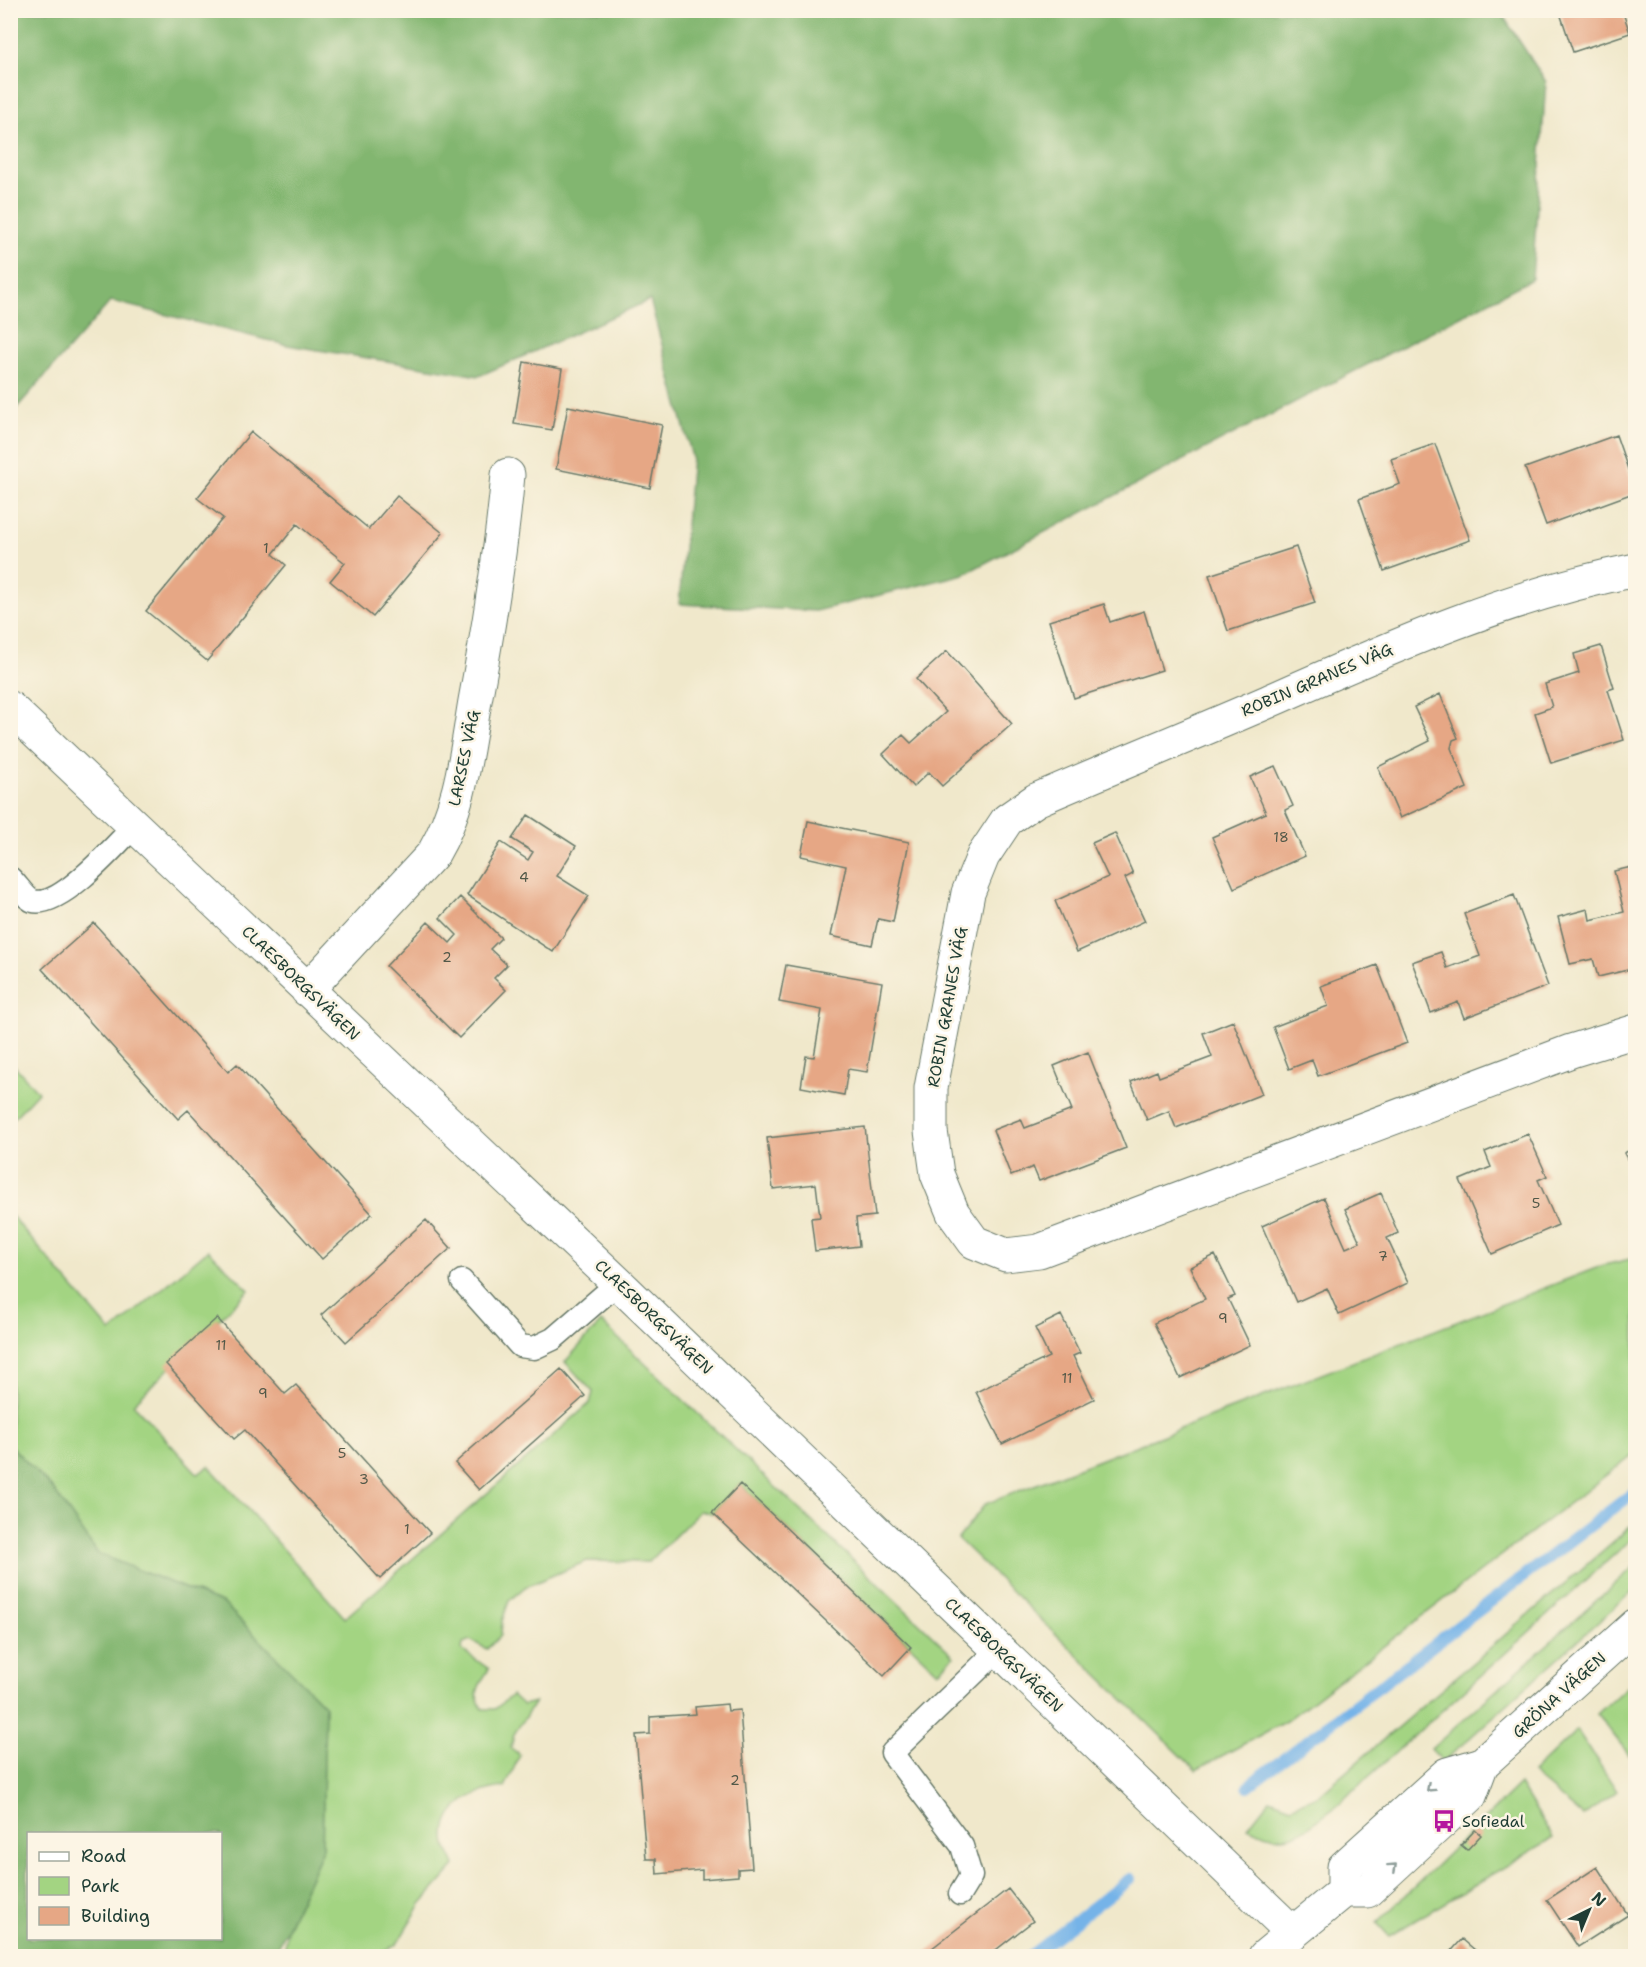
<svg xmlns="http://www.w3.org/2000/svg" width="1646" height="1967" viewBox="0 0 1646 1967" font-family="'Shantell Sans',sans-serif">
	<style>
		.green { fill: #a3d482; stroke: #61885b; stroke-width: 1.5 }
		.forest { fill: #82b670; stroke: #507a52; stroke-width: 1.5; fill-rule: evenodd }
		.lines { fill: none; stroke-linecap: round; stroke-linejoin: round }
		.stream { stroke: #75b3e8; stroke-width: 12 }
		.building { fill: #e6a785 }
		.lane-casing { stroke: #687969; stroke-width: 25 }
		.street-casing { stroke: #687969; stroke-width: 35 }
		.lane { stroke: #fff; stroke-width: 22 }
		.street { stroke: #fff; stroke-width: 33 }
		.oneway { stroke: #8f9e9a }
		.labels { text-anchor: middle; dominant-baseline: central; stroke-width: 5; stroke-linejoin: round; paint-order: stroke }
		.number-label { font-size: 14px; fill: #515848 }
		.street-label { font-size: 16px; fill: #1f3d34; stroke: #fcf5e5 }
		.poi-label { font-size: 16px; fill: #1f3d34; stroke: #fcf5e5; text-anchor: start }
	</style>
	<rect width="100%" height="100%" fill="#fcf5e5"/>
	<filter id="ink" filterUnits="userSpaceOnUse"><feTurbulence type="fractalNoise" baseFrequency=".0167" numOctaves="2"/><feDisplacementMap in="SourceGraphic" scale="12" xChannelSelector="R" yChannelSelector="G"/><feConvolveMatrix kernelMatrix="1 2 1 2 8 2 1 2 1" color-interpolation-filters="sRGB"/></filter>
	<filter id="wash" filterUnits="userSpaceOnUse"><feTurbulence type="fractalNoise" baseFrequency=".008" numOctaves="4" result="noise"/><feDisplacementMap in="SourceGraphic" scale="24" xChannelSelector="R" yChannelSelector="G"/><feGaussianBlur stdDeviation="1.35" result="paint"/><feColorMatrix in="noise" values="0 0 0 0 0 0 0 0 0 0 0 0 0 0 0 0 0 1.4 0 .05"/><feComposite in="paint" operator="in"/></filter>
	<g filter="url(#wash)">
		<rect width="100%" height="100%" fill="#f0e8cb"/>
		<path class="green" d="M11,1062L38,1092L11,1121Z
			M10,1214L111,1332L208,1250L249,1290L133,1404L198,1474L209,1466L345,1618L590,1403L593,1392L565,1362L601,1322L954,1656L938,1672L740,1484L712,1513L700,1511L649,1562L587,1561L525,1587L509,1601L502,1621L501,1635L487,1649L470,1640L463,1643L462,1650L489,1669C480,1684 471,1694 483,1709H495L512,1695L523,1705L535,1702L514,1734L511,1748L520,1755L505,1787C474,1790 439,1808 446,1845C448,1852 453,1860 455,1866L421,1904L397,1944L375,1956H284L287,1929L322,1852L325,1706L224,1604L98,1554L53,1489L11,1446Z
			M1635,1258V1453L1286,1721L1196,1770L958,1539L985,1504L1604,1265Z
			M1635,1523V1536L1333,1809C1300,1833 1288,1848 1248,1827L1270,1799L1291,1807L1319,1795Z
			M1635,1566V1589L1443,1762L1431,1749Z
			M1635,1679V1762L1597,1714Z
			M1577,1730L1617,1791L1583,1816L1532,1773Z
			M1520,1784L1553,1838L1389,1936L1377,1923Z"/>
		<path class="forest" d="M10,11H1500L1546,82L1532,279L964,574L816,611L679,604L692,457L650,300L479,376L287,345L111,301L13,412L10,410Z
			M11,1446L53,1489L98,1554L224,1604L325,1706L322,1852L274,1956H11ZM28,1834H220V1938H28Z"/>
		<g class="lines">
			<path class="stream" d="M1248,1786L1636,1491
				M1030,1956L1130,1879"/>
		</g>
		<g id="blocks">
			<path class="building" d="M1559,10H1622L1630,33L1573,52Z
				M524,362L562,369L552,430L514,424Z
				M568,406L662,425L650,488L556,469Z
				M251,432L369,529L397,496L443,533L373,617L330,581L345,563L297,524L273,554L286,565L207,661L146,611L223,518L197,498Z
				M1616,435L1636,492L1546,525L1525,468Z
				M1435,444L1470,540L1384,571L1359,499L1400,484L1391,459Z
				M1296,547L1315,603L1228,631L1209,575Z
				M1104,604L1110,622L1144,611L1162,670L1074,698L1049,621Z
				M1601,646L1614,688L1608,690L1624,740L1551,763L1535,713L1552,707L1545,684L1579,673L1574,654Z
				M947,651L1012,724L942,786L929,772L913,787L883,754L903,735L911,743L946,712L916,679Z
				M1440,694L1458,738L1453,740L1451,748L1467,788L1400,818L1378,767L1430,741L1414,707Z
				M1275,766L1293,806L1285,810L1305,856L1234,888L1212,837L1266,813L1250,777Z
				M528,815L576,846L557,876L589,896L553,952L467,895L501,842L528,860L533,852L512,839Z
				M808,821L909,842L893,922L878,919L872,945L831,936L846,866L801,856Z
				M1115,833L1133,874L1125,878L1145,921L1077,952L1055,901L1108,877L1092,843Z
				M1636,866V968L1598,977L1593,959L1570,964L1558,917L1588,909L1590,920L1624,912L1614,871Z
				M1514,895L1548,986L1464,1018L1458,1002L1431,1013L1412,962L1441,952L1447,968L1480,956L1464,914Z
				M460,897L501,938L490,949L507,965L494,978L506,990L459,1038L386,966L428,922L450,943L457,935L440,918Z
				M94,923L228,1072L237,1064L372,1214L322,1259L188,1110L178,1119L42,969Z
				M786,965L882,982L867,1072L848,1069L844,1095L801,1087L806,1056L814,1057L822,1010L779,1002Z
				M1377,965L1407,1043L1318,1076L1312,1060L1289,1069L1273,1027L1328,1006L1321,986Z
				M1233,1021L1262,1094L1176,1128L1169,1111L1147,1120L1131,1082L1157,1071L1159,1077L1212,1057L1203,1033Z
				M1088,1052L1126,1148L1039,1181L1033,1167L1011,1176L993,1130L1021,1119L1025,1128L1072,1110L1054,1066Z
				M865,1127L875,1216L856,1218L859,1246L815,1251L811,1218L820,1217L816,1184L773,1189L767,1138Z
				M1528,1134L1547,1176L1538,1180L1558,1225L1492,1254L1460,1180L1491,1167L1485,1152Z
				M1636,1147V1176L1624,1153Z
				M1381,1193L1398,1233L1387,1238L1408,1283L1339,1315L1327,1288L1296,1302L1262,1226L1324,1198L1346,1248L1360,1242L1345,1209Z
				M426,1220L451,1248L346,1342L321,1315Z
				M1215,1255L1235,1296L1228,1299L1250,1345L1180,1378L1154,1323L1205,1299L1190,1267Z
				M1061,1315L1080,1353L1073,1356L1094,1399L1002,1444L976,1392L1049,1357L1035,1328Z
				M217,1318L285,1394L296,1385L430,1533L380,1579L245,1430L234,1439L166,1364Z
				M561,1369L585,1396L479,1490L455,1463Z
				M740,1484L911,1647L884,1676L712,1513Z
				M727,1704L728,1711L740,1710L752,1868L738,1869V1876L702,1879V1870L657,1874L656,1859H646L636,1735L650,1734V1717L696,1714L695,1707Z
				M1475,1830L1481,1835L1467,1850L1461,1845Z
				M1597,1867L1628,1915L1578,1947L1547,1900Z
				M1008,1889L1033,1921L988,1956H922Z
				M1462,1939L1482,1956H1447Z"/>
		</g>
	</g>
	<g filter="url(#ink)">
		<use href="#blocks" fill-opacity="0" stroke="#687969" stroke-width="1.5"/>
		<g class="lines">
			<g class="lane-casing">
				<path id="lane" d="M10,878C17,884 25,898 33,901C60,909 118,843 136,824
					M462,1281L520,1346L534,1348L553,1339L618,1283
					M960,1894L971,1876L962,1846L892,1753L998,1650"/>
			</g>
			<g class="street-casing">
				<path id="street" d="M1636,570C1506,595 1385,650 1265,703C1189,736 1112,767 1036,800L1007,820L983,856L968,893L931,1088V1131L937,1174L953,1213L974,1242L1006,1255L1039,1251L1571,1051L1636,1031
					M10,708L618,1283L1292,1932
					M307,990L433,854C461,807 466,754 475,701C489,626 501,551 508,475
					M1344,1891V1867L1447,1774L1482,1764L1636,1625
					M1265,1956L1344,1891H1367L1470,1796L1482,1764"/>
			</g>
			<use href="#lane" class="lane"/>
			<use href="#street" class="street"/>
		</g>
		<defs><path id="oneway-chevron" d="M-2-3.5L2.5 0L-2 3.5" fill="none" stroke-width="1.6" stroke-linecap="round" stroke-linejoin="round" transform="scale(1.5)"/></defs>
		<g class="oneway">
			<use href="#oneway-chevron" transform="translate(1430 1788) rotate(138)"/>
			<use href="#oneway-chevron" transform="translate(1393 1867) rotate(-42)"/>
		</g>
	</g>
	<defs>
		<g id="bus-bare" transform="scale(1.8)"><path d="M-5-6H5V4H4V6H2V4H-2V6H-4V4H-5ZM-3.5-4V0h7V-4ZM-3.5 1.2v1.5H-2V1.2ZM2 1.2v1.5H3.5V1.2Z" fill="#b5179e" stroke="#fcf5e5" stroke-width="2.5" paint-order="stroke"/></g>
	</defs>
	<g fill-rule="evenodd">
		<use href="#bus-bare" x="1444" y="1821"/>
	</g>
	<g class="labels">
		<g class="number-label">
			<text x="266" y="548">1</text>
			<text x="1281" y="837">18</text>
			<text x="524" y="877">4</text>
			<text x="447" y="957">2</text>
			<text x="1536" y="1203">5</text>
			<text x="1383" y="1256">7</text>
			<text x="1223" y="1318">9</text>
			<text x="221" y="1345">11</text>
			<text x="1067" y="1378">11</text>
			<text x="263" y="1393">9</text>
			<text x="342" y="1453">5</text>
			<text x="364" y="1479">3</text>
			<text x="407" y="1529">1</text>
			<text x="735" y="1780">2</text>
		</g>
		<g class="street-label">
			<text transform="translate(1317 680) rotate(-23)">ROBIN GRANES VÄG</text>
			<text transform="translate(464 758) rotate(-78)">LARSES VÄG</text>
			<text transform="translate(301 983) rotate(44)">CLAESBORGSVÄGEN</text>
			<text transform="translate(947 1007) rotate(-80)">ROBIN GRANES VÄG</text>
			<text transform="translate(654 1317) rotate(44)">CLAESBORGSVÄGEN</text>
			<text transform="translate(1004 1655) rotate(44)">CLAESBORGSVÄGEN</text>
			<text transform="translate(1559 1695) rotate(-42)">GRÖNA VÄGEN</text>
		</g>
		<g class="poi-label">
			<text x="1462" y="1821">Sofiedal</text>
		</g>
	</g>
	<rect width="1646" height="1967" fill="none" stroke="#fcf5e5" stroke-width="36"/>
	<rect x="27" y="1832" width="195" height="108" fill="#fcf5e5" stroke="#a4ab9e" stroke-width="1.5"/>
	<rect x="39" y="1852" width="30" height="9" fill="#ffffff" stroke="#a4ab9e" stroke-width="1.5"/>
	<text x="81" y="1862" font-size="18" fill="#1f3d34">Road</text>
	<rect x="39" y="1877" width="30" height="18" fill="#a3d482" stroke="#a4ab9e" stroke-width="1.5"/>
	<text x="81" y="1892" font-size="18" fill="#1f3d34">Park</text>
	<rect x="39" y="1907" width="30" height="18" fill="#e6a785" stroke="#a4ab9e" stroke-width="1.5"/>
	<text x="81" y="1922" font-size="18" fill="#1f3d34">Building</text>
	<g transform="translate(1589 1910) rotate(43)" stroke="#fcf5e5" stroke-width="4.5" paint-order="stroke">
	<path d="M0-4.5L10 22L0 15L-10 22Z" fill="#1f3d34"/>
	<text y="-9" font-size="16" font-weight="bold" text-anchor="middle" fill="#1f3d34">N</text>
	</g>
</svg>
